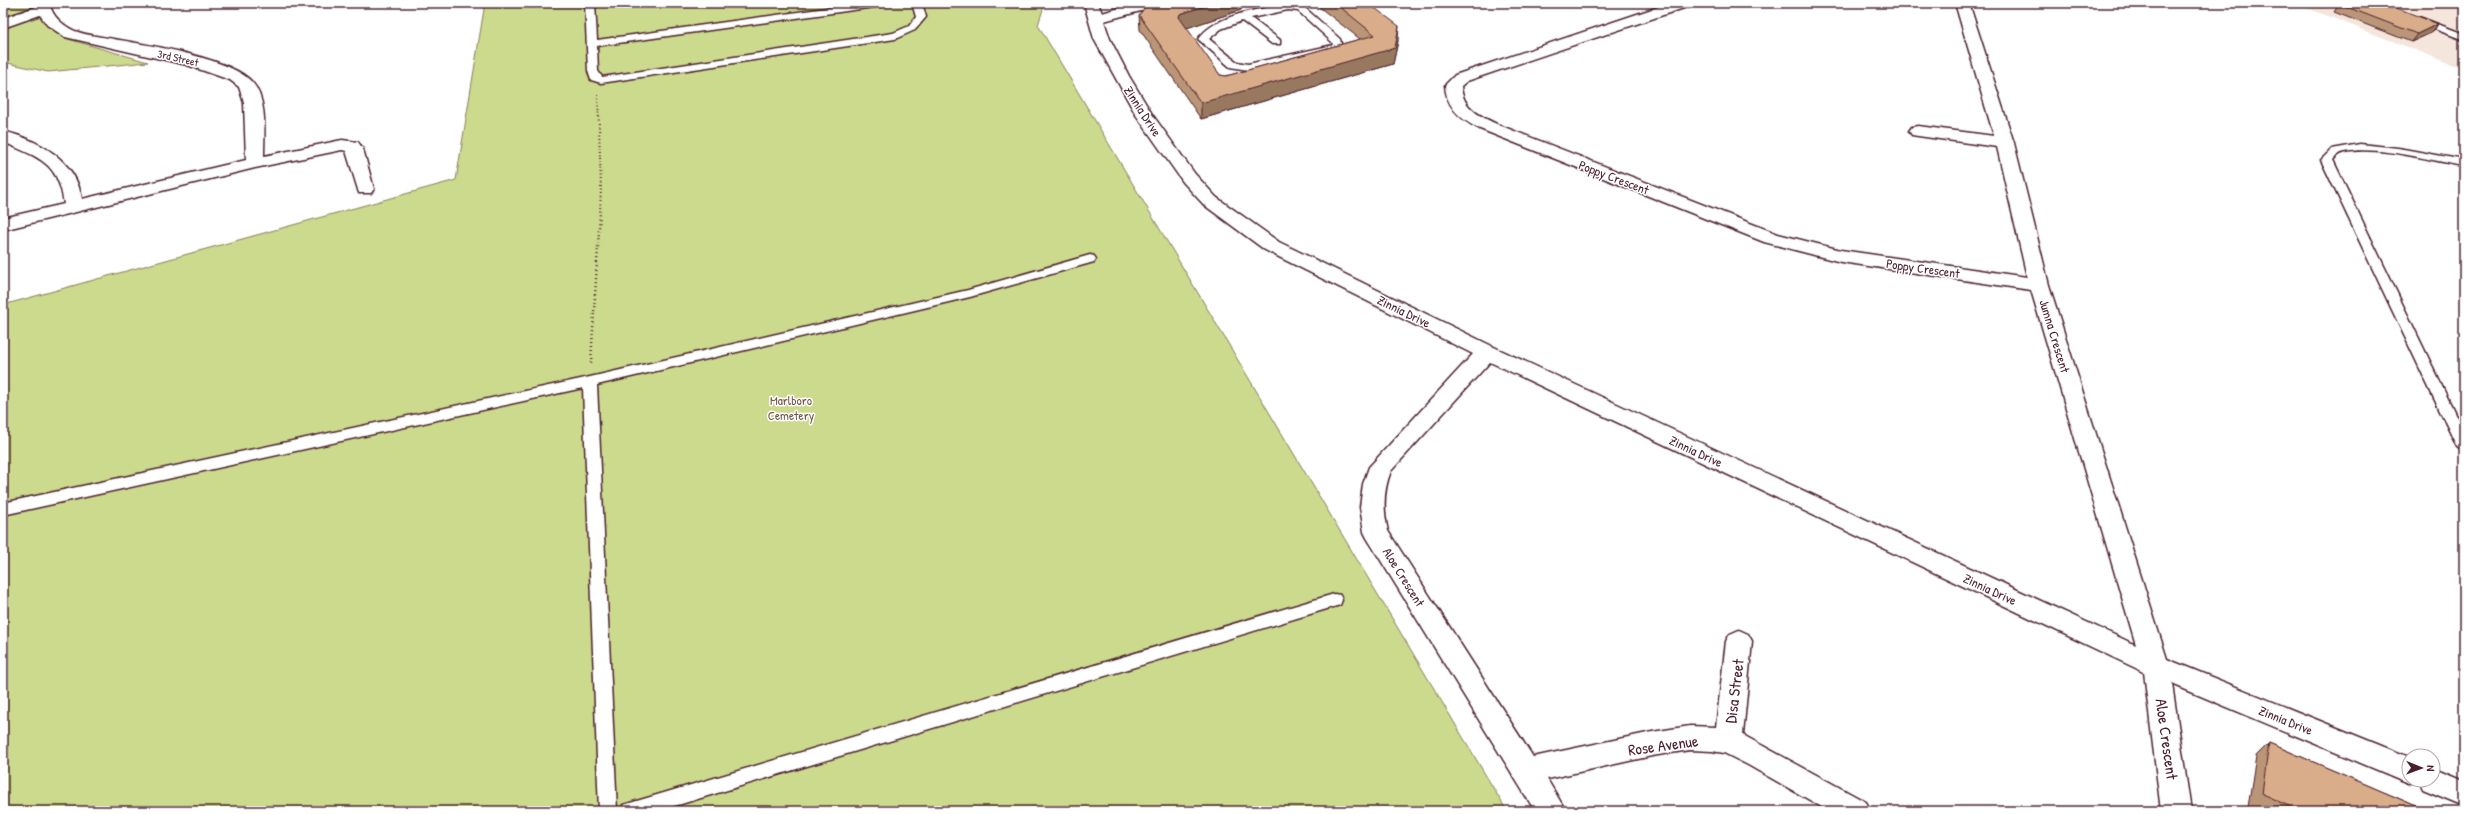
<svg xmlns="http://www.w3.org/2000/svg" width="2467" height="814" viewBox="0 0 2467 814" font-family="'Patrick Hand',sans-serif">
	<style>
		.built { fill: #f4e6dc }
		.green { fill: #ccda8d; stroke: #8b7c5c }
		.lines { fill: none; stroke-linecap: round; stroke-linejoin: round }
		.lane-casing { stroke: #4a1f2b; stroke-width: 3 }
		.street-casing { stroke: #4a1f2b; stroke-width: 3 }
		.path-far1 { stroke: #4a1f2b; stroke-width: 2; stroke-dasharray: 1 2.5; stroke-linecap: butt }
		.path { stroke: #4a1f2b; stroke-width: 2.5; stroke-dasharray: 1 3; stroke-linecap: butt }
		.lane { fill: #fff; fill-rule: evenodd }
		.street { fill: #fff; fill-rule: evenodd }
		.wall { fill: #bb9577; stroke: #4a1f2b }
		.shaded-wall { fill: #987961; stroke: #4a1f2b }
		.building { fill: #d9ad8a; stroke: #4a1f2b }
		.labels { text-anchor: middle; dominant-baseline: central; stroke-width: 3; stroke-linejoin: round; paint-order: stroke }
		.far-street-label { font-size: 11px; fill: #4a1f2b; stroke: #fff }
		.street-label { font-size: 13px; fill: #4a1f2b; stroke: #fff }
		.park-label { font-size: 13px; fill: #715748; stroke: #fff }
		.near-street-label { font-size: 16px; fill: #4a1f2b; stroke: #fff }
	</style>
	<rect width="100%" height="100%" fill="#fff"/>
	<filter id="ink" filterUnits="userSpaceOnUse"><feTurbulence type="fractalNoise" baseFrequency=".025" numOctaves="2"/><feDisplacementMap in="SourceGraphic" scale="8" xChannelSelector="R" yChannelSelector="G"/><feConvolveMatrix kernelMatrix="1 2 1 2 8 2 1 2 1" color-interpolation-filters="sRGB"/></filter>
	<g filter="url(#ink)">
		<path class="built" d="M2294,3H2464V69Z"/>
		<path class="green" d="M3,3H38L61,37L148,62L48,72L3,62Z
			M485,3H1045L1038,25L1507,811H3V305L456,180Z"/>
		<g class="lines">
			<g class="lane-casing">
				<path id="lane" d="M585,3H595L597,40L862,3H887L882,6L597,46L598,71L602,77L893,33L909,26L916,17L912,3H922L926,17L915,30L895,39L601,83L591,80L588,71Z
					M1288,4L1304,7L1340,39L1342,48L1334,53L1248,70L1230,67L1198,39C1216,14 1260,9 1288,4ZM1288,10L1298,11L1332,42L1333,45L1248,64L1237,62L1209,39L1221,29L1242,21L1272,44H1280V40L1251,18Z
					M2419,17L2464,34V40L2416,22L2414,20Z
					M2360,144L2398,148L2464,160V166C2433,161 2375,145 2345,152C2339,153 2337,156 2333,160L2464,432V452L2457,447L2321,160L2332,149Z
					M1090,255L1094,256L1096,259L1094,262L970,297L597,385L617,811H599L583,388L3,515V503L590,377L968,290Z
					M1334,594L1340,595L1342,600L1340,605L658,811H621L623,805L630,803Z"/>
			</g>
			<g class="street-casing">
				<path id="street" d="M36,3H50C51,16 64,26 75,31C85,35 98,36 108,38C142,44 230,57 252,82C268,100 264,134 264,156L342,140L358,142L363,149L374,189L371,193H359L346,151L342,150L255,168L3,230V218L64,204C58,161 39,158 3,142V131C39,140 76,160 82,199L246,160L244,103L239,87L230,80L187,65L65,37L47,25L40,15L3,28V18L36,7Z
					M1084,3H1098L1102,13L1137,3H1161L1159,6L1104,21L1110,39L1129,76L1152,114L1195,174L1216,197L1279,242L1494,347L2136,645L2031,290L1841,262L1764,242L1480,129C1461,120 1446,107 1445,85L1455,75L1670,3H1692L1690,6L1467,81L1461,86C1462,108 1481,117 1499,125L1778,234L1841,250L2027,277L1997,147L1918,136L1912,135L1909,131L1912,127L1918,126L1994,136L1955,3H1969L2014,143L2049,285L2167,659L2409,757V780H2416L2409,783L2399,779L2172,684L2191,811H2161L2144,672L1490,362L1391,471C1383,491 1383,510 1388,531L1533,757L1652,732L1690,726L1716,727L1726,641L1730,634L1739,630L1748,634L1752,641L1743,735L1866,802L1871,811H1829L1748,765L1724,753L1712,751L1690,750L1652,756L1547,779L1566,811H1535L1367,538L1364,532L1360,507L1363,484L1369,467L1473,354L1265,250L1204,205L1183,182L1136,115L1094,39Z
					M2433,767L2464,780V806L2423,789L2419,780H2433Z"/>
			</g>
			<path class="path-far1" d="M598,95L601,188L600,213"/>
			<path class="path" d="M591,363L600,212"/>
			<use href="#lane" class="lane"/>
			<use href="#street" class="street"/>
		</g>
		<path class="wall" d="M1156,3H1241V10L1186,28L1220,75L1226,76L1360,39L1314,3H1368L1398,41L1393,64L1201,119L1140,30L1139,15Z
			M2339,4L2438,24L2433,32L2411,42L2334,12Z
			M2269,743L2428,811H2257L2248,807L2256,756Z"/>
		<path class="shaded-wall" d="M1214,3H1241V10L1181,30L1179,17L1180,14Z
			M2438,24L2433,32L2411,42L2417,34Z
			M1399,26L1398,41L1393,64L1201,119V103Z"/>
		<path class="building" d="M1156,3H1214L1180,14L1179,17L1220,75L1226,76L1375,35L1335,3H1368L1399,26L1395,48L1201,103L1139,15L1146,6Z
			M2340,3H2384L2438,24L2417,34L2339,4Z
			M2269,743L2428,811H2300L2262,794Z"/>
	</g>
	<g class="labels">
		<g class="far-street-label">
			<text transform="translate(178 58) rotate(13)">3rd Street</text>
		</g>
		<g class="street-label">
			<text transform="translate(1143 111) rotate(57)">Zinnia Drive</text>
			<text transform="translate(1614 177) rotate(21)">Poppy Crescent</text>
			<text transform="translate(1923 268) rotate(8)">Poppy Crescent</text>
			<text transform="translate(1404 311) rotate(26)">Zinnia Drive</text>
			<text transform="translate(2055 336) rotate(73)">Jumna Crescent</text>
			<text transform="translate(1696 451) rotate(25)">Zinnia Drive</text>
			<text transform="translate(1404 577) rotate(58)">Aloe Crescent</text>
			<text transform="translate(1990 589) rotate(25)">Zinnia Drive</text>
			<text transform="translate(2286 720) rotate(22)">Zinnia Drive</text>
		</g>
		<g class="park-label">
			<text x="791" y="400">Marlboro<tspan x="791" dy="15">Cemetery</tspan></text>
		</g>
		<g class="near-street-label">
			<text transform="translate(1734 691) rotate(-83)">Disa Street</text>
			<text transform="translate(2167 739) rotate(82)">Aloe Crescent</text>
			<text transform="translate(1663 745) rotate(-8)">Rose Avenue</text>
		</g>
	</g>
	<rect width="2467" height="814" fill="none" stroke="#fff" stroke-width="16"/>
	<rect x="8" y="8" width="2451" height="798" fill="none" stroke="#4a1f2b" stroke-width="1.5" filter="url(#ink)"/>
	<g transform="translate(2421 768) rotate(91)"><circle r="19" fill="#ffffff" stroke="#b7a5aa"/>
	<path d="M0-3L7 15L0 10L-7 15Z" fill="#4a1f2b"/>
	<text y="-6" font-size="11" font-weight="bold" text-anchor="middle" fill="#4a1f2b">N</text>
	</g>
</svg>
